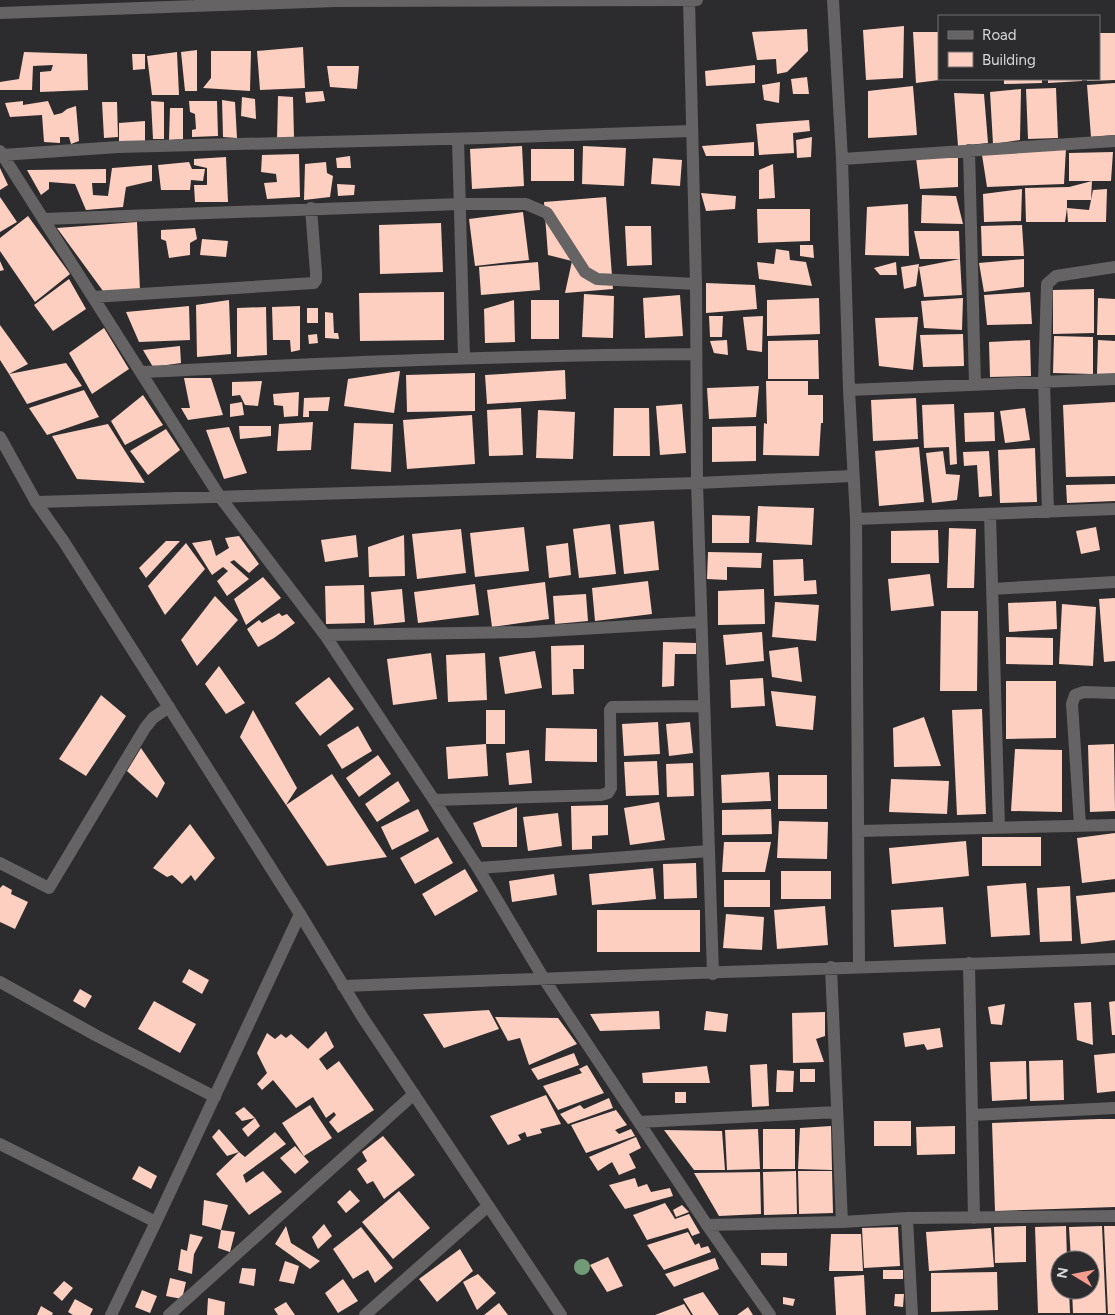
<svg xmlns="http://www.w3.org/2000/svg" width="1115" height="1315" viewBox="0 0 1115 1315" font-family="Figtree,sans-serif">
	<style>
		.building { fill: #fccfc0; fill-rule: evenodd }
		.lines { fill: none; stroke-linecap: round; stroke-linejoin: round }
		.minor { stroke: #656363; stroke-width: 12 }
		.tertiary { stroke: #656363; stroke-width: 12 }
		.tree { fill: #719b77 }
	</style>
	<rect width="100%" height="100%" fill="#2c2b2e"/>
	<path class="building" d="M904,26L903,78L866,80L863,30Z
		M807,29L808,51L787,72L777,74L776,59L757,60L752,32Z
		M913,32H939V80L916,83Z
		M1099,33H1115V80L1087,81V79H1099Z
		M303,47L305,88L260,90L257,51Z
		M197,50V91H185L181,52Z
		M211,51H251L250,91L203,88L211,78Z
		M24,52L87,54L88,90L40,92V72L51,71L53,65L33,66L32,90H0V82L19,79Z
		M177,52L179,95H152L147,56Z
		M132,54H145V69L133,70Z
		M755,65V83L706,86L705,71Z
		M327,66H359L357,89L330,87Z
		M807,77L809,94H793L791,79Z
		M1004,79H1042V83L1004,84Z
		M1048,79H1082V81L1048,83Z
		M780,82L779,103L764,100L762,85Z
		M1115,83V135L1091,137L1087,85Z
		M913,86L917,135L868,138V91Z
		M1056,88L1058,138L1028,139L1026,89Z
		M1021,89L1020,140L993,144L990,92Z
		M323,91L325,101L306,103L305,92Z
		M954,93L984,94L988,143L958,146Z
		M278,96L293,97L294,137L277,139Z
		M242,97L255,99L256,119L241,116Z
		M222,100L235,102L237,138L223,137Z
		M23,101V105L48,101L54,115L62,113L67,109L76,106L79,141L71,144L69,137H60V143L44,142L42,115L10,117L5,103Z
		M151,101L164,102V139H153Z
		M189,101H217L218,136L192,137V130L196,129L195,114L190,112Z
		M102,102H117L118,137L104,138Z
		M170,108H183V139L169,140Z
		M809,120L810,131L793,133L794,153L759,155L756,124Z
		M145,121V141L119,142V123Z
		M812,137L811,157L797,158L796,140Z
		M754,142V156H706L702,146Z
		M522,146L524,186L472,189L470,149Z
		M583,146L626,148L624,186L582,184Z
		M1066,148L1064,184L987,187L982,155Z
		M531,149H574V181H531Z
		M1113,152L1111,181H1069V153Z
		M299,154L300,197L267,199L264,183L277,182L276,174L261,172L262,155Z
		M350,156L351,168H337L336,158Z
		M958,156V187L920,189L916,158Z
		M226,157L228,202H195L194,185H207V168L194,165V159Z
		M653,158L682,160L680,186L651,184Z
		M189,162L192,169H205L203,181L191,180L190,190H161L158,165Z
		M326,162L327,173L333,176L330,197L304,200L305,164Z
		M773,164L775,198L759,199V170Z
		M152,165V181L126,187L123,207L86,210L75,184L49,182V189L41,195L27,170L106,169V183H92L93,195L108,196L112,168Z
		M0,168L8,185L0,190Z
		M1092,181L1091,200L1093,190L1107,189L1106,222H1068L1067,208L1065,222H1026L1025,188L1069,187ZM1067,200H1091L1089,210L1067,208Z
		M337,184L355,185L354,195L338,196Z
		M1022,189L1021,221L984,222L983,194Z
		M701,193L736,196L735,209L706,211Z
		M922,195L956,196L963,224L921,223Z
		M0,197L17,222L0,232Z
		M606,197L613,289L565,293L572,261L548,255L544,202Z
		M908,204L909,256L865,255L867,207Z
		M757,209H810V241L758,243Z
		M523,212L529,260L475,266L469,219Z
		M28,216L70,274L35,302L0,251V238Z
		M137,222L140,290L103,291L57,228Z
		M441,223L443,272L380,274L379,225Z
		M1022,225L1024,256H982L981,226Z
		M625,226H651L652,265L627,266Z
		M195,228L197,239L190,243V255L169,258L166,241L161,239V230Z
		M914,231H959L960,259H920Z
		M202,239L228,241L226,257L200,255Z
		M800,245H813L814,258L800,256Z
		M776,249L789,251L790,260L806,262L812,286L759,279L757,262L774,264Z
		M960,259L962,295L924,297L919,267Z
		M1024,259V287L984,292L979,263Z
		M0,261L4,270L0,271Z
		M538,262L540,290L481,295L479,267Z
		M896,262L897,275H880L874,268Z
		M919,264L916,286L904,289L901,267Z
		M69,279L86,309L53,331L34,305Z
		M706,283L755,285L757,309L706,313Z
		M1094,289V333L1053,334V290Z
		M444,292V340L360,341L359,293Z
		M1030,292L1032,324L987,325L984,295Z
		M584,294L614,296L613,338L582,337Z
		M680,295L683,336L645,338L643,298Z
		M819,298L820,334L767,336V300Z
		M963,298L962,330L924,328L921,301Z
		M1098,298L1115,299V335H1097Z
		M229,300L231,354L197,357L196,305Z
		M514,300L515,342L485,343L484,309Z
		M531,300H559V339H531Z
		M189,306L190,340L139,342L126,312Z
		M300,306V350L291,352L290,340H273L272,307Z
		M266,307L267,355L237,357V308Z
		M307,308H318V323H307Z
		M325,312L333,313L334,333H338L339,339L325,338Z
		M709,316H723L722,337H710Z
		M763,316L762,352L747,350L743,317Z
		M918,317L913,370L879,366L875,318Z
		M0,325L28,364L9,374L0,360Z
		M104,328L129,369L92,394L69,353Z
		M317,334L318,343L309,344L308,335Z
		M963,334L964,366L923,367L920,335Z
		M1054,336L1093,337V374L1053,373Z
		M727,340L728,355L714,353L710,341Z
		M818,340L819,379H768V341Z
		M1030,340L1031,376L990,377L989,342Z
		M1098,340L1115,341V374H1097Z
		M180,346L181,363L153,367L143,350Z
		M66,363L82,386L27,404L9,374Z
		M565,370L566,399L487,404L485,375Z
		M400,371L394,413L344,406L348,379Z
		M475,373V411L407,412L406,375Z
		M184,378H211L223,415L188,420L181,408H190Z
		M262,381L258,406L245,405L240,395L232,396V382Z
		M766,381H808V395H823V423H821L819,456L763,455L764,423L767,424Z
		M759,386L756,417L709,419L707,388Z
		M84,390L99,417L47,435L29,408Z
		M299,392L298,416L284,417L283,406L274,405L273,394Z
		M143,395L163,425L125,445L111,421Z
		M330,397L328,411H309V417H303L304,398Z
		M916,398L918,439L873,441L871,400Z
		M242,402L244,415L230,417V404Z
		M1115,402V476L1066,477L1063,405Z
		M682,404L686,453L660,455L656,406Z
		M954,404L957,464L950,465L949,447L924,448L922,405Z
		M521,408L523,455L489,456L487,410Z
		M614,408H649L650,456H613Z
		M1025,408L1030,440L1005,443L1000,411Z
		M538,410L575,412L573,459L536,458Z
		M994,412L995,441L965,442L964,413Z
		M472,415L475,464L407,469L403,420Z
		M313,422L311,450L277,451L279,424Z
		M354,423L393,424L391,472L351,469Z
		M108,424L145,483L77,479L52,436Z
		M239,426H271V436L240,439Z
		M756,426V461L712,462V427Z
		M229,427L247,473L224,479L206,430Z
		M166,429L180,450L148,475L130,451Z
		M919,447L924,502L879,506L875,451Z
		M1035,448L1037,502L1000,503L998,450Z
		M943,451L946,474L960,475L957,500L932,503L926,453Z
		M989,451L992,496L979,497L977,465L964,466L963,452Z
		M1115,484V501L1067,503L1066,485Z
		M758,506L814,508L812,545L756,542Z
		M712,515L750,516L749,543H712Z
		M654,521L659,570L624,574L619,525Z
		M610,524L616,574L579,578L573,529Z
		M524,527L529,571L475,577L470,533Z
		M1096,527L1100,550L1081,554L1076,531Z
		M949,528L976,529L974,588H947Z
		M461,529L466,573L417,579L412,534Z
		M938,530L939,563H891V531Z
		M356,535L358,557L325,562L321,540Z
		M404,535L405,576L369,577L368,547Z
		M239,536L259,564L249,573L234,560L230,562L249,579L227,596L217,581L228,571L223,567L212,575L192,543L211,540L216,556L229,548L225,538Z
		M166,541H180L146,578L139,568Z
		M186,543L205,569L165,615L148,586Z
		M568,543L571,575L549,578L546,546Z
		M708,552L762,553L761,568L727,567V580L707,579Z
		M803,559L804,581L816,580L817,594L774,596L773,560Z
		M930,574L934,606L891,611L888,579Z
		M263,577L281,598L246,625L234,599Z
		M648,581L652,614L595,621L592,588Z
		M545,582L549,619L492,627L487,590Z
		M475,584L479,615L418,623L414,592Z
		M364,585L365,623L326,624L325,586Z
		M402,589L405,622L374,625L371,592Z
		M764,589L765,624L718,625V591Z
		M586,594L588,621L555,624L553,596Z
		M215,596L238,620L197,666L181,640Z
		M1115,598V661L1104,662L1099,599Z
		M1056,601L1057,629L1009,632L1008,603Z
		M775,602L819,605L816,641L772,637Z
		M1062,604L1096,607L1093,666L1059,664Z
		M941,611H978L977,691H940Z
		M279,613L282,616L287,614L295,623L274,638L258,647L247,629L259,620L262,623Z
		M762,632L764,661L726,665L723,635Z
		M1006,637L1053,638V665L1006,664Z
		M663,642L696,643V654H675L674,686L662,687Z
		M584,645V669H573L574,694L552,695L551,646Z
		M798,647L802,682L772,677L769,651Z
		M535,651L542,688L505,694L499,657Z
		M431,653L437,699L393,705L387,659Z
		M485,653L487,700L448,702L446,655Z
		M219,666L245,703L226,714L205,684Z
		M329,677L354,709L320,736L295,703Z
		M763,678L765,706L731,708L730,680Z
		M1006,681H1056V738L1006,739Z
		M771,691L816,696L813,730L776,726Z
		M101,695L126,716L86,776L59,759Z
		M982,709L986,814L957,815L952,710Z
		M253,710L297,788L286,805L240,737Z
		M486,710H505V744H486Z
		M924,717L941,766L894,767L893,728Z
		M658,722L660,754L624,756L622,724Z
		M690,722L693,753L669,756L666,724Z
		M358,726L372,751L342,769L327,745Z
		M546,728L597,729V762L545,761Z
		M486,744L488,776L448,779L446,747Z
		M1114,744L1115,811L1090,812L1088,745Z
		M141,748L165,783L157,798L127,771Z
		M1015,749L1062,750V812L1011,811Z
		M529,750L532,783L509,785L506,753Z
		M378,755L391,774L359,797L346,778Z
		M657,761L659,795L626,796L624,762Z
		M693,763L694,796L667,797L666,764Z
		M769,772L771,801L722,803L721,775Z
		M332,774L387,857L327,866L286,805Z
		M778,775H827V809H778Z
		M891,779L949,781L947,814L889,812Z
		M398,781L410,801L377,822L365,804Z
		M659,802L665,840L630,845L624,808Z
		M608,805V835L592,836V849L572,850L571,806Z
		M517,807V847H482L473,823Z
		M418,809L429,831L392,850L381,827Z
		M771,809L772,834L722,835V810Z
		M558,813L562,846L528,851L523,817Z
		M779,821L828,822L827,859L777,858Z
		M190,824L215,858L195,881L191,875L182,884L172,875L167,877L153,868Z
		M1115,833V879L1082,883L1077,838Z
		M438,837L453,863L415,884L400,858Z
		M982,837H1041V866H982Z
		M966,841L969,876L892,884L889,848Z
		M724,842H771L765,872H722Z
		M696,863L697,898L664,899L663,864Z
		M653,868L656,899L592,905L589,874Z
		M465,869L478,891L435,916L422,894Z
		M781,871H831V899H781Z
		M554,874L557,895L512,902L509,881Z
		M724,880H770V907H724Z
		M1026,883L1030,935L991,937L987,886Z
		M3,885L12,890L11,894L28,902L15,929L0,922V888Z
		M1070,886L1072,941L1040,942L1037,888Z
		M1115,892V940L1081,944L1076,896Z
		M825,906L828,945L777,949L774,910Z
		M943,907L946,944L894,947L891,910Z
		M597,910H700V952H597Z
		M726,914L764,917L762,950L723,948Z
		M189,969L209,980L202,994L182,982Z
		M80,989L92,996L85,1008L73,1001Z
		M154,1001L196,1024L180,1053L138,1029Z
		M1115,1001V1035H1112L1109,1002Z
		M1091,1002L1093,1045L1077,1040L1074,1003Z
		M1005,1004L1002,1025L991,1024L988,1007Z
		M489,1010L499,1029L444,1048L423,1014Z
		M659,1011L660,1029L600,1031L590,1014Z
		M706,1011L728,1014L726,1032L704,1030Z
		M825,1012V1036L816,1039L824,1062L793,1063L792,1013Z
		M495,1017L558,1018L577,1044L529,1065L520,1038L508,1041Z
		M940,1028L943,1047L927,1050L924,1044L905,1047L903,1033Z
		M326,1031L334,1047L319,1059L327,1070L339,1061L374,1110L338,1133L329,1122L336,1115L334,1112L326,1118L313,1097L296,1108L273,1080L262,1090L257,1084L267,1073L257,1053L267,1033L275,1039L281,1034L286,1038L291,1034L308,1049Z
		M574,1053L579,1065L538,1080L531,1069Z
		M1115,1053V1091L1097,1093L1094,1055Z
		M1063,1060L1064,1100L1030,1101L1029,1061Z
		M1026,1061L1027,1099L992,1101L990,1062Z
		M767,1064L769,1106L752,1107L750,1065Z
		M587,1065L604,1093L558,1110L543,1086L582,1073L579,1069Z
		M707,1066L710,1083H643L642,1073Z
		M800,1069H815V1082H800Z
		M777,1070L794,1071L793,1092H776Z
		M675,1092H686V1103H675Z
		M546,1095L561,1124L540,1129L542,1133L527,1137L525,1132L518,1135L521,1140L508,1145L490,1116Z
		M609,1098L613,1108L568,1124L560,1114L580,1105L584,1109Z
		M310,1105L332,1138L304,1156L282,1123Z
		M244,1107L255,1118L242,1121L235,1113Z
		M616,1110L627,1125L615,1130L619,1134L631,1129L635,1136L586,1153L571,1125Z
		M255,1118L260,1126L248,1137L242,1129Z
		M1099,1119H1115V1207L995,1211L992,1123Z
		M874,1121H911V1146H874Z
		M831,1126L832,1170L798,1169L800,1128Z
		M955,1126V1154L917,1155L916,1127Z
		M219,1129L239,1152L227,1156L212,1137Z
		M758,1129L760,1169L727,1170L725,1130Z
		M763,1129H795V1169H763Z
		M664,1130L722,1131L725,1170H694Z
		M275,1132L286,1144L243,1175L246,1183L263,1171L282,1192L249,1215L216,1174L239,1152L245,1157Z
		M383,1136L415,1175L384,1199L373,1181L367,1184L357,1169L367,1161L362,1152Z
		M636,1137L641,1148L629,1154L636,1168L619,1175L612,1162L598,1171L589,1157Z
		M295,1146L309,1162L295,1174L280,1158Z
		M139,1166L157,1176L151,1189L132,1179Z
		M796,1171L797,1214L764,1215L763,1172Z
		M798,1171H832L833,1213L799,1214Z
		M760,1172L761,1214L719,1216L694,1173Z
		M635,1178L638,1187L647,1184L651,1192L670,1188L673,1196L625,1209L609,1185Z
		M350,1190L360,1201L346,1213L337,1202Z
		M399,1191L430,1228L393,1259L362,1222Z
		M204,1200L228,1205L221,1230L202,1225Z
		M665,1203L675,1219L689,1214L700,1233L692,1236L688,1228L647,1240L633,1215Z
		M682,1205L689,1212L676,1217L673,1210Z
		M324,1224L332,1236L318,1249L312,1237Z
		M286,1226L291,1243L320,1261L310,1269L275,1244Z
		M1026,1226V1262L995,1263L994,1227Z
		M1066,1226L1067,1260H1060V1290H1069L1070,1313H1038L1035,1227Z
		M1102,1226L1106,1313H1073L1072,1290H1090V1260H1071L1069,1227Z
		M1104,1226H1115V1314H1108Z
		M361,1227L393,1268L375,1283L368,1270L353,1279L333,1249Z
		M898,1227L900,1266L864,1268L862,1228Z
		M991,1228L994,1267L929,1271L926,1232Z
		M221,1230L235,1232L230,1252L218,1248Z
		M688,1232L695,1245L699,1243L701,1248L708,1246L711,1252L664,1270L647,1245Z
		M190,1234L203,1237L194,1254L192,1274L178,1270L181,1249L187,1251Z
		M831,1234H861L863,1271H829Z
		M460,1249L473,1271L437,1302L419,1279Z
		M761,1253H787V1266L761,1265Z
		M608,1257L623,1286L607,1292L590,1265Z
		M715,1258L719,1269L674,1287L665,1274Z
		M285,1261L299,1266L294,1284L279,1281Z
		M242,1268L256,1269L254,1286L239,1283Z
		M883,1270H903V1279H883Z
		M997,1272L998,1310L931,1312V1273Z
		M478,1274L496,1293L477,1310L463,1282Z
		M864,1275L866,1315H836L834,1277Z
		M170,1278L186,1282L182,1299L166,1296Z
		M343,1279L358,1301L338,1313L325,1293Z
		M64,1281L73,1288L62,1301L53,1293Z
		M142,1290L157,1296L150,1313L135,1307Z
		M703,1292L719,1315H693L683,1299Z
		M895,1294H904L903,1307L894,1306Z
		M783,1297L795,1299L793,1306L783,1304Z
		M208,1298L225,1302L224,1315H207Z
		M75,1299L93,1309L90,1315H73L68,1312Z
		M286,1302L295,1315H278L274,1309Z
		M499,1303L508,1315H484Z
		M684,1304L691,1315H655Z
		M41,1306L53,1313L52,1315H37Z
		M748,1307L753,1315H737Z"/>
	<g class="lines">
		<path class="minor" d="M689,0L696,284L697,483L713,974
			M833,0L842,159L849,390L856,519L859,966
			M0,13L336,1L697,0
			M458,139L464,358
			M969,150L975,385
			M0,151L220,497L325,635L434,800L478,868L544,979L707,1225L770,1315
			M2,155L118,147L483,138L691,131
			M842,159L1115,141
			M43,219L460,204H526L547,213L585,272L597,279L696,284
			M93,297L314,283L316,280V273L311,208
			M142,372C327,363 511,355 696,354
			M849,390L1115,379
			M36,502L697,483L853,476
			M1048,512L1044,382L1047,284L1056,276L1115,267
			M990,514L999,828
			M856,519L1115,509
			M992,589L1115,582
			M325,635L529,632L701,622
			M434,800L601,795L608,793L611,788L610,710L612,707L704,706
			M1080,825L1072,704L1075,695L1084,692L1115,693
			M858,831L1115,825
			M0,863L49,888L145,728L153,718L169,707
			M478,868L709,851
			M969,963L974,1218
			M831,967L842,1222
			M0,982L97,1036L215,1097
			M343,986C600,977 858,966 1115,959
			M973,1115L1115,1108
			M639,1122L837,1112
			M0,1144L156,1222
			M907,1218L912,1315
			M707,1225L842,1222L907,1218L1115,1216
			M111,1315L156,1222L300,914
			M169,1315L414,1094
			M365,1315L488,1206"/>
		<path class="tertiary" d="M0,437L36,502L64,542L300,914L363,1018L561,1315"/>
	</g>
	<circle class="tree" cx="582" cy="1267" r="8"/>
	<rect x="938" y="15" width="162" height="65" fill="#2c2b2e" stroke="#717072"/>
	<rect x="948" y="31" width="25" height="8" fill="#656363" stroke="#717072"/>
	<text x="982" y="40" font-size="15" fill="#d8d7d9">Road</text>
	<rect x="948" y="52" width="25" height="15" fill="#fccfc0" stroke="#717072"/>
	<text x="982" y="65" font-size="15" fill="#d8d7d9">Building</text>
	<g transform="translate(1075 1275) rotate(280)"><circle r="24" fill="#2c2b2e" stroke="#717072"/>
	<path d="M0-4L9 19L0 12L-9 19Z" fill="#f59d8e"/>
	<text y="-8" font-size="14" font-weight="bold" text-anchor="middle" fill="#d8d7d9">N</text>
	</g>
</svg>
